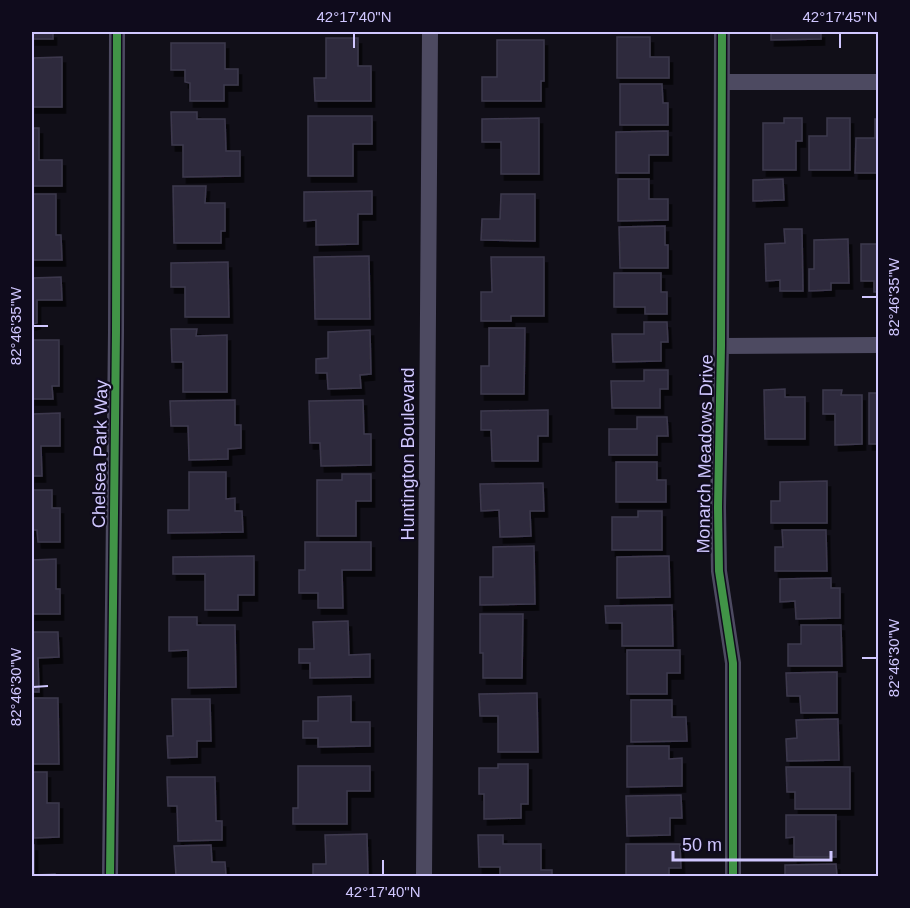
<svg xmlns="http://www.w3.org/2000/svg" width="910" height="908" viewBox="0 0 910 908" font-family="Helvetica,sans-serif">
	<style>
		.building { fill: #2f2c3c; stroke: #3d394e; stroke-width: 1.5; filter: url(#shadow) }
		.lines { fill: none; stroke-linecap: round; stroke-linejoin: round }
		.street { stroke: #4d4a61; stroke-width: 16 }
		.cycleway-casing { stroke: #0f0b1c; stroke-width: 11 }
		.cycleway { stroke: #419447; stroke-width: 8 }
		.ticks { fill: none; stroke: #d0c7ff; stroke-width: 2 }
		.labels { text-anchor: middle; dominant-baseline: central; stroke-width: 4.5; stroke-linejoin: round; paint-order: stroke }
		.street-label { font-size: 18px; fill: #d0c7ff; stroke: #0f0b1c }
		.neatline { fill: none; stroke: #d0c7ff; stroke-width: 2 }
		.ticks-label { font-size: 15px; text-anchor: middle; fill: #d0c7ff }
	</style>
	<defs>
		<filter id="shadow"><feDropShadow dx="3.5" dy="6" stdDeviation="0" flood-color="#0009"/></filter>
	</defs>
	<rect width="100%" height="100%" fill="#110f18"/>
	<path class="building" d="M32,32H53V39H32Z
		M771,32H821V39L771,40Z
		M617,37H650V57H669V78H617Z
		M326,38H358V66H371V101H315L314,78H326Z
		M497,40H544V81H541V101H482V77H497Z
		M171,43H225V69H238V85H224V101H190V83L185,82V70H171Z
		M62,57V107H32V58Z
		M620,84H662L663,103H668V125H620Z
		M171,112H197V119H225L226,151H240V176L183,177V145H172Z
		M308,116H372V144H353V176H308Z
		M539,118V174H501V142H482V119Z
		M784,118H802V141H796V170H763V123H784Z
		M827,118H850V170H809V136H827Z
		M875,119H878V173H855L856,138H875Z
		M32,128H39V160H62V186H32Z
		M668,131V155H649V173H616V132Z
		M618,179H649V199H668V220L618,221Z
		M783,179L784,200L753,201V180Z
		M173,186H206L205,203H225V231H221V243H174Z
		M372,191V214H358V244L316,245V220L304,221V192Z
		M32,194H56V235H61L62,260H32Z
		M501,194H535V241L481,240L482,219H500Z
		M665,226V245H668V268H620L619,227Z
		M784,229H802L803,291H780V280L766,281L765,244L785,243Z
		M848,239L849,283H831V290L809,291V269H814V240Z
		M861,244H878V292H874V281H861Z
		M369,256L370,319H315L314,257Z
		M491,257H544V316H511V321H481V292H492Z
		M228,262L229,317H185V287H171V263Z
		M614,273H661V292H667V314H645V307H614Z
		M61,277L62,300H37V323L32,324V278Z
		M644,322H667L668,342H661V361L613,362L612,334H644Z
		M489,328H525L524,394H481V366H489Z
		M171,329H197L196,336L227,335V392H183V362H172Z
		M370,330L371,374L360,375L361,388L328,389L327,373H316V359L328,358V332Z
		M32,340H59V386H52L53,399H32Z
		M644,370H668V389H660V408H612L611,381H644Z
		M785,389V397H805V439H765L764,390Z
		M823,390H842L841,395H862V444L835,445V414H823Z
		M869,393H878V444H869Z
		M235,400V425H241V448L228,449V459L189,460L188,426H171L170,401Z
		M363,400L364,434H371V465L321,466L320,443H310L309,401Z
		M548,410V436H538V461H492L491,430H481V411Z
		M60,413V446H41L42,476H32V414Z
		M637,417H667L668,436H657V455H609V429H637Z
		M616,462H657V480H666V502H616Z
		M189,472H226V499L235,498V511H242L243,532L168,533V510H189Z
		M342,474H371V501H356V536H317V480H342Z
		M827,481V523H771V501H780V482Z
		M543,483L544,511H530L531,536L500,537L499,510L481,511L480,484Z
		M32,490H52V508H60V542H38L37,530H32Z
		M638,511H662V550H612V517H638Z
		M782,530H826L827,571H775V547H783Z
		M305,542H371V570H342L343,608H318V593H299V570H305Z
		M534,546L535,604L480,605V577H493V547Z
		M254,556V595H238V610H205V574H173V557Z
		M669,556L670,597L617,598V557Z
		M56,559V589H60V614H32V560Z
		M831,578V588H840V618L796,619L795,601L780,602V579Z
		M672,605L673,646H622V623H606L605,606Z
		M480,614H523L522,678H483V653H480Z
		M169,617H197V625H235L236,687L188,688V650L169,651Z
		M348,621L349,655L370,654V677L310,678V663H299V649H314L313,622Z
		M801,625H841L842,666H788V644H801Z
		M32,632H58L59,657L38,658L39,692H32Z
		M627,650H680V673H667V694H627Z
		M837,672V713H801L800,696H787L786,673Z
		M537,693L538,752H498V716H480L479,694Z
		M351,696V722H370V746L318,747V738H303V721H318V697Z
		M32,698H58L59,764H32Z
		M172,699H210L211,741H197V757L168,758L167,736H173Z
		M631,700H672V717H686L687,741L631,742Z
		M838,719L839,760L787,761L786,739L797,738L796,720Z
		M627,746H669V759L682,758V786L627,787Z
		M498,764H528V804H521V818L484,819V794H479V768H498Z
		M298,766H370V791H347V824H293V808H298Z
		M786,767H850V809H795V792H787Z
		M32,772H47V803H59V837L34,838V831H32Z
		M167,777H215L216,821H222V840L178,841L177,806H168Z
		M681,795L682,818H670V835L627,836L626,796Z
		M786,815H836V857H794V837L786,838Z
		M367,834L368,876H313V864H326L325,835Z
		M478,835H503V844H541V870H552V876H500V867H479Z
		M626,844H680L681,868H669V876H626Z
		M32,845H34V875L55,874V876H32Z
		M211,845L212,862H225L226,876H176L174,846Z
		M836,864L837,876H785V865Z"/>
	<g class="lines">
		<path class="street" d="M722,32L721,346L718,507L719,571L733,663V876
			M722,82H878
			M721,346L878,345
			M110,876L116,332L117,32
			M424,876L430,32"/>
		<g class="cycleway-casing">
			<path id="cycleway" d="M722,32L721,346L718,507L719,571L733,663V876
				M110,876L116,332L117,32"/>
		</g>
		<use href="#cycleway" class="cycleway"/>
	</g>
	<path class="ticks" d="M354,33V48M840,33V48M862,297H877M33,326H48M862,658H877M33,687L48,686M383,860V875"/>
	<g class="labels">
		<g class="street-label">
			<text transform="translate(100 454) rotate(-89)">Chelsea Park Way</text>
			<text transform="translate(408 454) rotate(-90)">Huntington Boulevard</text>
			<text transform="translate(705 454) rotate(-89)">Monarch Meadows Drive</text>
		</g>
	</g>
	<rect width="910" height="908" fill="none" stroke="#0f0b1c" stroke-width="66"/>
	<path d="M673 851v9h158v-9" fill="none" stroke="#d0c7ff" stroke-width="3"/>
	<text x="682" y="851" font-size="18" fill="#d0c7ff" stroke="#0f0b1c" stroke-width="4.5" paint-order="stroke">50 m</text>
	<rect x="33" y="33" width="844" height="842" class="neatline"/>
	<g class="ticks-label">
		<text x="354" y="22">42°17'40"N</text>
		<text x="840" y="22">42°17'45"N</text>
		<text transform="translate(894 297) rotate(-90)" y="5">82°46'35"W</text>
		<text transform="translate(16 326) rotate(-90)" y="5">82°46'35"W</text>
		<text transform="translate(894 658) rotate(-90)" y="5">82°46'30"W</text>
		<text transform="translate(16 687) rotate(-90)" y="5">82°46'30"W</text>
		<text x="383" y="897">42°17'40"N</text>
	</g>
</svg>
